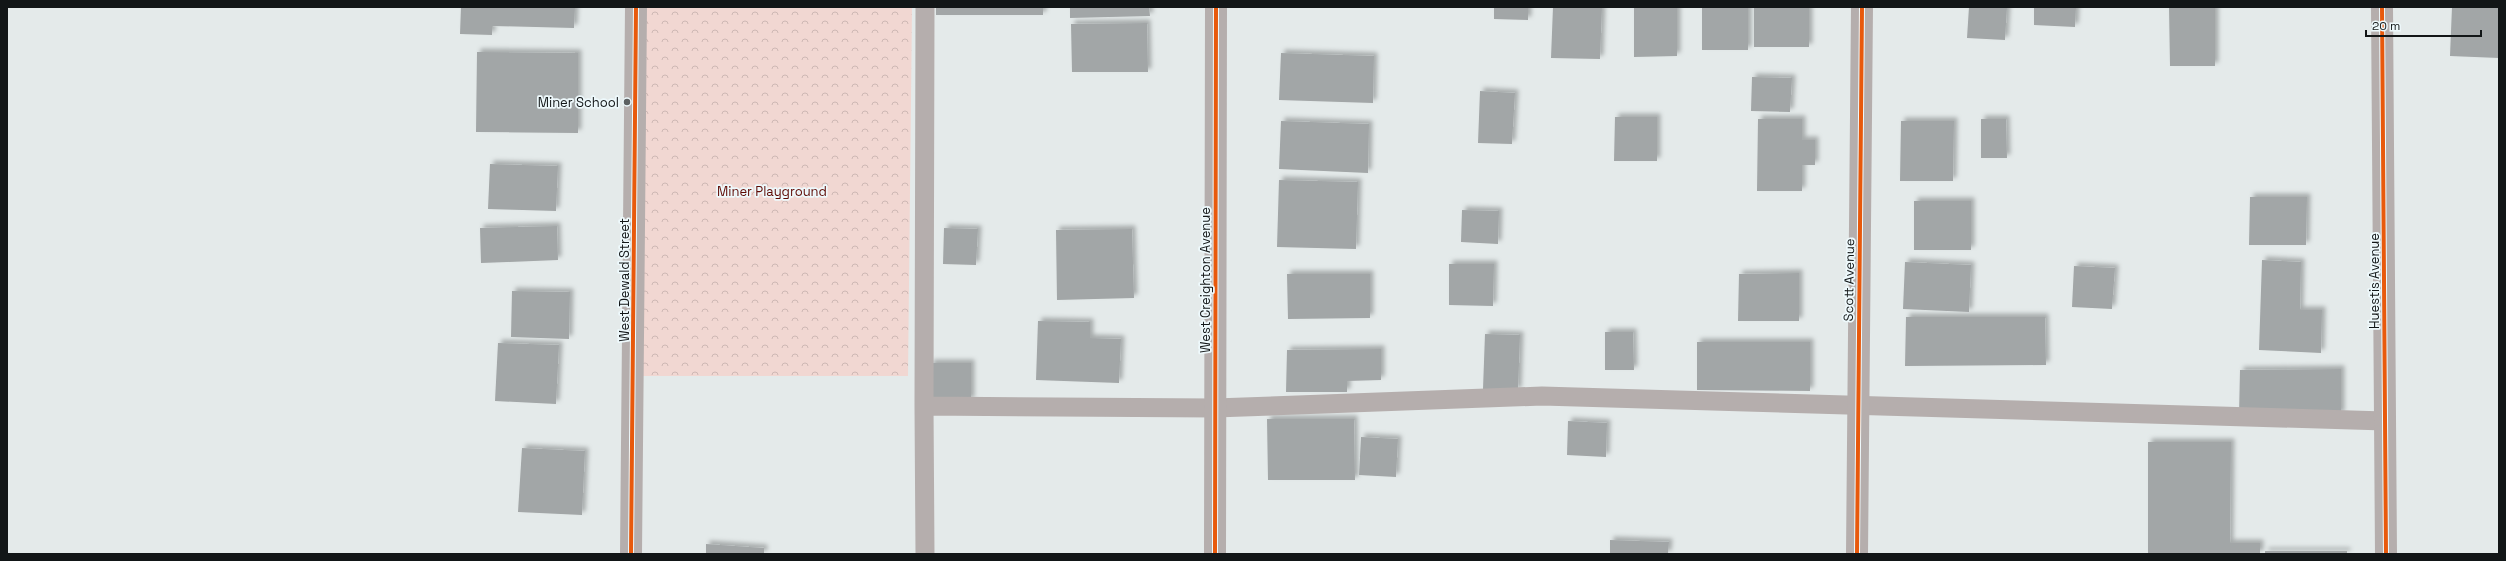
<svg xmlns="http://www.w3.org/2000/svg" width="2506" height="561" viewBox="0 0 2506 561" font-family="'Space Grotesk',sans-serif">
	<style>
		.forest { fill: url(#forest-crowns) }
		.building { fill: #a2a6a7; filter: url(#shadow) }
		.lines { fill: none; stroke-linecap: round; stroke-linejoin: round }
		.lane { stroke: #b5aead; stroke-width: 19 }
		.street { stroke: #b5aead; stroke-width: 22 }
		.cycleway-casing { stroke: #eef9fc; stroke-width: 6 }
		.cycleway { stroke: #e8590c; stroke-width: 4 }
		.poi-dot { fill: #5c6061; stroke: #eef9fc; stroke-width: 1.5 }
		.labels { text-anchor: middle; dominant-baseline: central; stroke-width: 3.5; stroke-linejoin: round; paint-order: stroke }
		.poi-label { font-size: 13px; fill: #121617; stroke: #eef9fc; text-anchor: end }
		.park-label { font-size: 13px; fill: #5f0a04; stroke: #eef9fc }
		.street-label { font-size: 13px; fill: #121617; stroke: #eef9fc }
	</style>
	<defs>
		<pattern id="forest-crowns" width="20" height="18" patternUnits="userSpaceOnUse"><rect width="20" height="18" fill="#f1d7d2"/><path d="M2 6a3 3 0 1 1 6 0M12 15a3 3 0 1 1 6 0" fill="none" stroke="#ceb8b4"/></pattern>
		<filter id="shadow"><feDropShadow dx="3.5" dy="-3.5" stdDeviation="2" flood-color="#0004"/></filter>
	</defs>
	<rect width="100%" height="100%" fill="#e4eaea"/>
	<path class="forest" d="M636,7H912L908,376H633Z"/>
	<path class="building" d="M461,7H575L574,28L492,26V35L460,34Z
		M936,7H1043V15H936Z
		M1070,7H1149L1150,16L1070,18Z
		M1494,7H1528V20L1494,19Z
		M1553,7H1602L1600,59L1551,58Z
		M1634,7H1677V56L1634,57Z
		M1702,7H1748V50H1702Z
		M1754,7H1809V47H1754Z
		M1969,7H2007L2005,40L1967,38Z
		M2034,7H2076L2075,27L2034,25Z
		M2169,7H2215V66H2170Z
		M2452,7H2499V58L2450,56Z
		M1147,23L1148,72H1072L1071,24Z
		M477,52L578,53V133L476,132Z
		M1281,53L1374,56L1373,103L1279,100Z
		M1752,77L1792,78L1790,112L1751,111Z
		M1480,91L1515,93L1512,144L1478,143Z
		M1615,117H1657V161H1614Z
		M1758,119H1802V140H1815V165H1802V191H1757Z
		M1981,119H2006L2007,158H1981Z
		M1281,121L1369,124L1368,173L1279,169Z
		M1901,121H1954L1953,181H1900Z
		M490,164L558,166L556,211L488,209Z
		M1279,180L1358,182L1356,249L1277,247Z
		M2250,197H2307L2306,245H2249Z
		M1914,201H1971V250H1914Z
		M1462,210L1499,211L1498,244L1461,242Z
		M557,226L558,260L481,263L480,228Z
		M944,228L978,229L976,265L943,264Z
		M1132,229L1134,298L1057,300L1056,230Z
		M2262,260L2301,262L2300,310H2322L2321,353L2259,350Z
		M1905,262L1971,265L1969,312L1903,309Z
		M1449,264H1494L1493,306L1449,305Z
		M2074,266L2115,268L2112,309L2072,307Z
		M1799,273V321H1738L1739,274Z
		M1287,274H1370V318L1288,319Z
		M512,291L570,292L569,339L511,337Z
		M1906,317H2045L2046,365L1905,366Z
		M1038,321L1090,322V338L1121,339L1119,383L1036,380Z
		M1605,332H1633L1634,370H1605Z
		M1485,334L1520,335L1518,391L1483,389Z
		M1697,342H1810V391L1697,390Z
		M498,343L559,345L556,404L495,401Z
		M1381,349V380L1347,381V392H1286L1287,350Z
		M930,363H971V401H930Z
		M2341,369V415H2239L2240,370Z
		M1267,419H1354L1355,480H1268Z
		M1568,421L1607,423L1606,457L1567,455Z
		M1361,437L1398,439L1396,477L1359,475Z
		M2148,442H2231L2230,543H2260V554H2148Z
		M522,448L585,451L582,515L518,512Z
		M1610,540L1669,542L1668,554H1610Z
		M706,544L764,548V554H706Z
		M2265,551H2347V554H2265Z"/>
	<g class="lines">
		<path class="lane" d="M924,406L925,7
			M925,554L924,406L1215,408L1542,396L2385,421"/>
		<path class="street" d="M2382,7L2386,554
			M631,554L636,7
			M1215,554L1216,7
			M1857,554L1862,7"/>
		<g class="cycleway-casing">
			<path id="cycleway" d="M2382,7L2386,554
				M631,554L636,7
				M1215,554L1216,7
				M1857,554L1862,7"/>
		</g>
		<use href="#cycleway" class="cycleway"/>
	</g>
	<circle class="poi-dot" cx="627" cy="102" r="4"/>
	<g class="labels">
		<g class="poi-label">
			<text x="619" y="102">Miner School</text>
		</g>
		<g class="park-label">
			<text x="772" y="191">Miner Playground</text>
		</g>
		<g class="street-label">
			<text transform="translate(624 280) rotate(-90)">West Dewald Street</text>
			<text transform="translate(1205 280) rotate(-90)">West Creighton Avenue</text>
			<text transform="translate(1849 280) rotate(-89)">Scott Avenue</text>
			<text transform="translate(2374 281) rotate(-90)">Huestis Avenue</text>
		</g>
	</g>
	<rect width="2506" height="561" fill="none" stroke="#121617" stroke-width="16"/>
	<path d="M2366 30v6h115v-6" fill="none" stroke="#121617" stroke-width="2"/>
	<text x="2372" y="30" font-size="12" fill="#121617" stroke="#eef9fc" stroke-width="3" paint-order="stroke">20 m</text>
</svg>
